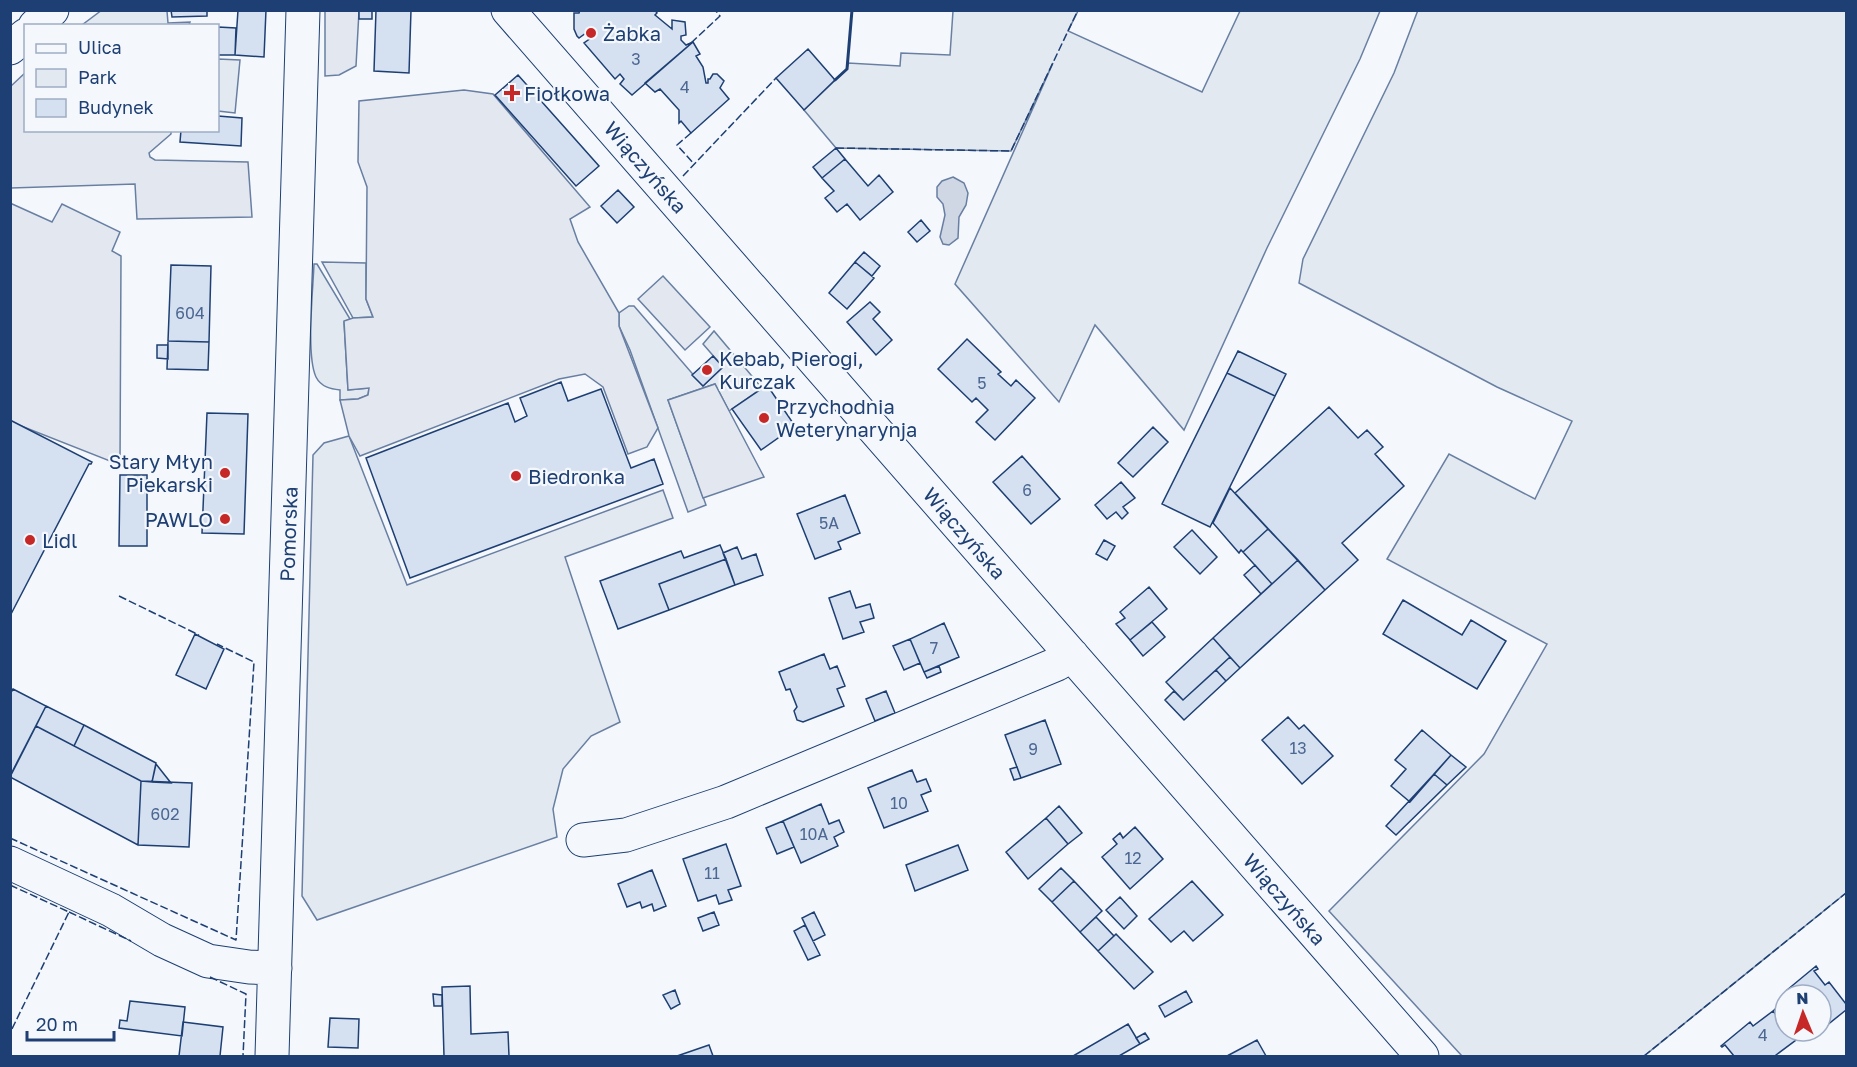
<svg xmlns="http://www.w3.org/2000/svg" width="1857" height="1067" viewBox="0 0 1857 1067" font-family="'Golos Text',sans-serif">
	<style>
		.green { fill: #e3e9f0; stroke: #687fa3; stroke-width: 1.5 }
		.parking { fill: #e3e8f0; stroke: #687fa3; stroke-width: 1.5 }
		.water { fill: #cfd7e4; stroke: #687fa3; stroke-width: 1.5 }
		.building { fill: #d5e0f0; stroke: #1d3f73; stroke-width: 1.5 }
		.lines { fill: none; stroke-linecap: round; stroke-linejoin: round }
		.minor-casing { stroke: #1d3f73; stroke-width: 35 }
		.minor { stroke: #f4f7fb; stroke-width: 33 }
		.fence { stroke: #1d3f73; stroke-width: 1.5; stroke-dasharray: 8 3; stroke-linecap: butt }
		.wall { stroke: #1d3f73; stroke-width: 3 }
		.poi-dot { fill: #c62828; stroke: #f4f7fb; stroke-width: 2 }
		.labels { text-anchor: middle; dominant-baseline: central; stroke-width: 4.5; stroke-linejoin: round; paint-order: stroke }
		.number-label { font-size: 16px; fill: #4b6792 }
		.poi-label { font-size: 20px; fill: #1d3f73; stroke: #f4f7fb; text-anchor: start }
		.street-label { font-size: 20px; fill: #1d3f73; stroke: #f4f7fb }
	</style>
	<rect width="100%" height="100%" fill="#f4f7fb"/>
	<path class="green" d="M102,10L167,11L168,23L190,22L189,25H82Z
		M1418,10L1846,11V893L1644,1056H1462L1329,911L1484,754L1547,644L1387,559L1449,454L1535,499L1572,421L1497,387L1299,283L1303,259L1394,73Z
		M953,11H1078L1068,31L1202,92L1240,11H1380L1360,59L1267,248L1184,430L1095,325L1059,402L955,284L1053,63L1011,151L836,148L804,110L847,69L848,63L900,66L901,53L950,55Z
		M218,59L240,60L235,113L218,111Z
		M322,262L366,263V299L373,317L353,318Z
		M314,264H317L350,319L344,322L348,390L369,388L368,395L358,399L340,400V390C331,389 321,387 316,377C306,356 313,290 314,264Z
		M629,306H634L703,386L723,367L703,344L714,331L762,388L729,411L715,384L668,400L706,505L688,512L630,350L619,326V313Z
		M349,436L407,585L663,490L673,518L565,557L620,722L591,736L563,769L553,809L557,837L317,920L302,896L313,455L324,443Z"/>
	<path class="parking" d="M325,11H359L356,66L339,75L325,76Z
		M25,73L26,130L171,131V134L149,153L150,157L155,160L248,162L252,217L137,219L135,184L11,188V86Z
		M464,90L493,94L590,207L570,219L578,242L619,313V326L658,428L647,447L628,454L603,387L585,374L559,379L360,456L349,436L340,400L358,399L368,395L369,388L348,390L344,321L353,318L373,317L366,299L367,187L358,162L359,101Z
		M10,203L52,222L62,204L120,232L112,251L121,256L120,465L11,422Z
		M663,276L710,327L685,350L638,299Z
		M715,384L764,477L703,498L668,400Z"/>
	<path class="water" d="M953,177L964,183L968,193L966,205L959,217L958,238L949,245L943,244L940,237L945,215L943,204L937,197V187L942,181Z"/>
	<path class="building" d="M171,10H207V16L172,17Z
		M238,10H266L264,57L235,55Z
		M359,10H372V19H359Z
		M376,10H411L409,73L374,71Z
		M580,10H655L657,13L655,15L672,29V20L685,22L686,35L681,36V40L686,45L693,42L632,95L620,84L624,79L620,74L615,79L584,43L591,38L586,33L579,38L577,36L574,29V13H579Z
		M218,27L236,28L235,55H218Z
		M693,42L700,54L696,56L703,67L706,83H708V79H710L713,74H717L724,81L720,88L729,99L691,133L681,121L679,123V110L660,89L655,92L645,83Z
		M808,49L835,80L804,110L776,78Z
		M518,75L599,166L576,186L495,95Z
		M218,116L242,118L241,146L180,142L181,130H218Z
		M836,148L845,159L822,178L813,167Z
		M845,159L868,186L879,175L893,192L860,220L847,204L837,212L825,198L834,191L822,178Z
		M618,190L634,207L617,223L601,206Z
		M921,220L930,231L917,242L908,232Z
		M864,252L880,266L872,276L855,262Z
		M855,262L874,278L847,309L829,293Z
		M171,265L211,266L209,342L168,341Z
		M870,302L880,312L873,319L892,340L876,355L847,322Z
		M967,339L1001,372L998,374L1011,386L1016,380L1035,398L995,440L976,422L988,410L976,398L972,402L938,369Z
		M168,341L209,342L208,370L167,369Z
		M157,345H168V359L157,358Z
		M1238,351L1286,374L1275,396L1227,373Z
		M713,356L723,367L703,386L692,375Z
		M1227,373L1275,396L1210,527L1162,504Z
		M561,382L568,401L601,389L631,468L654,459L663,484L410,578L366,458L508,403L515,422L527,416L520,398Z
		M767,385L795,426L761,450L732,409Z
		M1329,407L1358,438L1367,430L1383,447L1375,454L1404,486L1342,543L1358,560L1325,590L1235,493Z
		M207,413L248,414L244,534L202,533Z
		M10,420L92,462L91,464H89L10,616Z
		M1153,427L1168,442L1133,477L1118,463Z
		M1022,456L1060,499L1031,524L993,482Z
		M120,475H147V546H119Z
		M1121,482L1135,498L1123,507L1128,513L1122,519L1116,512L1107,519L1095,505Z
		M1230,488L1268,529L1243,552L1241,550L1239,553L1213,523Z
		M845,495L860,533L838,542L841,549L815,559L797,514Z
		M1268,529L1298,560L1272,584L1243,552Z
		M1192,530L1217,557L1200,574L1174,547Z
		M1104,540L1115,546L1107,560L1096,554Z
		M720,545L726,559L659,584L669,610L618,629L600,581L681,551L684,558Z
		M737,547L742,559L756,554L763,575L735,585L723,553Z
		M726,559L735,585L669,610L659,584Z
		M1298,560L1325,590L1240,668L1213,638Z
		M1255,565L1272,584L1261,594L1244,575Z
		M1149,587L1167,609L1130,640L1116,624L1125,618L1120,612Z
		M850,591L856,608L870,604L874,618L860,622L864,632L843,639L829,598Z
		M1403,600L1462,635L1471,620L1506,641L1477,689L1383,634Z
		M1152,622L1165,637L1143,656L1130,640Z
		M944,623L959,657L924,672L910,639Z
		M195,634L224,649L206,689L176,675Z
		M1213,638L1230,657L1183,700L1166,682Z
		M910,639L920,663L904,670L893,646Z
		M824,654L830,669L837,666L845,686L837,689L844,706L803,722L797,720L794,711L797,707L790,689L786,690L779,672Z
		M1230,657L1240,668L1226,681L1216,670Z
		M939,666L941,672L927,678L924,672Z
		M1216,670L1226,681L1184,720L1165,700L1174,691L1183,700Z
		M13,689L46,706L10,776V694Z
		M886,691L895,713L875,721L866,699Z
		M46,706L84,725L74,746L36,726Z
		M1288,717L1299,729L1304,725L1333,756L1302,784L1262,740Z
		M1045,720L1061,764L1021,778L1005,735Z
		M84,725L156,763L152,782L141,781L74,746Z
		M36,726L141,781L138,845L10,777Z
		M1422,730L1451,755L1410,802L1391,786L1406,769L1395,760Z
		M1451,755L1466,767L1447,785L1434,774Z
		M156,764L171,783L152,782Z
		M1017,767L1021,778L1014,780L1010,769Z
		M912,770L917,782L926,779L931,791L921,795L928,811L884,828L868,788Z
		M1434,774L1447,785L1396,835L1386,826Z
		M141,781L192,783L189,847L138,845Z
		M821,804L829,824L839,820L844,832L834,837L838,846L801,863L783,821Z
		M1059,806L1082,833L1068,844L1046,818Z
		M1046,818L1068,844L1028,879L1006,852Z
		M783,821L794,847L777,854L766,828Z
		M1135,827L1163,859L1130,889L1102,857L1117,844L1113,839L1120,833L1123,838Z
		M726,844L741,886L728,890L732,900L719,904L716,895L698,901L683,859Z
		M958,845L968,870L915,891L906,865Z
		M1061,868L1074,881L1052,902L1039,889Z
		M652,870L666,906L654,911L652,904L642,908L640,902L627,907L618,884Z
		M1074,881L1102,911L1080,932L1052,902Z
		M1192,881L1223,915L1193,941L1184,931L1171,942L1149,919Z
		M1120,897L1137,916L1124,929L1106,910Z
		M714,912L719,925L703,931L698,918Z
		M814,912L825,935L813,941L802,918Z
		M1096,917L1114,936L1098,951L1080,932Z
		M805,925L820,955L808,960L794,931Z
		M1116,934L1153,972L1134,989L1098,951Z
		M1816,966L1818,969L1814,971L1825,985L1829,982L1846,1004V1010L1821,1030V995H1791L1787,990Z
		M470,986L471,1034L508,1032L509,1056H444L442,987Z
		M675,990L680,1004L671,1009L663,995Z
		M1186,991L1192,1002L1165,1017L1159,1006Z
		M433,994L442,995V1006H434Z
		M1785,1000V1026L1773,1011Z
		M130,1001L185,1007L182,1036L119,1028L120,1020L127,1021Z
		M1773,1011L1785,1026V1031H1789L1796,1040L1776,1055L1778,1056H1734L1725,1045L1722,1047L1721,1046L1750,1022L1753,1026Z
		M330,1018L359,1019L358,1048L328,1047Z
		M183,1022L223,1027L220,1056H179Z
		M1128,1024L1140,1044L1119,1056H1073Z
		M1789,1031H1806L1796,1040Z
		M1145,1033L1149,1039L1140,1044L1136,1038Z
		M1257,1040L1266,1056H1227Z
		M709,1045L713,1056H677Z"/>
	<g class="lines">
		<g class="minor-casing">
			<path id="minor" d="M508,10L1422,1056
				M35,26L52,10
				M10,48L26,35
				M583,840L626,835L726,802L1057,664L1072,655
				M10,863L111,910L162,940L208,961L249,967L275,968
				M272,1056L303,10"/>
		</g>
		<use href="#minor" class="minor"/>
		<path class="fence" d="M691,43L720,16L715,10
			M691,133L677,145L694,164
			M836,148L1011,151L1078,10
			M683,176L776,78
			M119,596L199,635
			M10,838L236,940L254,662L217,644
			M10,885L69,912L10,1033
			M69,912L131,941
			M210,977L246,994L243,1056
			M1644,1056L1846,893"/>
		<path class="wall" d="M835,80L847,69L852,10"/>
	</g>
	<g class="poi-dot">
		<circle cx="591" cy="33" r="6"/>
		<path d="M509 84h6v6h6v6h-6v6h-6v-6h-6v-6h6z"/>
		<circle cx="707" cy="370" r="6"/>
		<circle cx="764" cy="418" r="6"/>
		<circle cx="225" cy="473" r="6"/>
		<circle cx="516" cy="476" r="6"/>
		<circle cx="225" cy="519" r="6"/>
		<circle cx="30" cy="540" r="6"/>
	</g>
	<g class="labels">
		<g class="number-label">
			<text x="636" y="59">3</text>
			<text x="685" y="87">4</text>
			<text x="190" y="313">604</text>
			<text x="982" y="383">5</text>
			<text x="1027" y="490">6</text>
			<text x="829" y="523">5A</text>
			<text x="934" y="648">7</text>
			<text x="1298" y="748">13</text>
			<text x="1033" y="749">9</text>
			<text x="899" y="803">10</text>
			<text x="165" y="814">602</text>
			<text x="814" y="834">10A</text>
			<text x="1133" y="858">12</text>
			<text x="712" y="873">11</text>
			<text x="1763" y="1035">4</text>
		</g>
		<g class="poi-label">
			<text x="603" y="33">Żabka</text>
			<text x="524" y="93">Fiołkowa</text>
			<text x="719" y="358">Kebab, Pierogi,<tspan x="719" dy="23">Kurczak</tspan></text>
			<text x="776" y="406">Przychodnia<tspan x="776" dy="23">Weterynarynja</tspan></text>
			<text x="213" y="461" text-anchor="end">Stary Młyn<tspan x="213" dy="23">Piekarski</tspan></text>
			<text x="528" y="476">Biedronka</text>
			<text x="213" y="519" text-anchor="end">PAWLO</text>
			<text x="42" y="540">Lidl</text>
		</g>
		<g class="street-label">
			<text transform="translate(646 167) rotate(49)">Wiączyńska</text>
			<text transform="translate(965 533) rotate(49)">Wiączyńska</text>
			<text transform="translate(288 534) rotate(-88)">Pomorska</text>
			<text transform="translate(1285 899) rotate(49)">Wiączyńska</text>
		</g>
	</g>
	<rect width="1857" height="1067" fill="none" stroke="#1d3f73" stroke-width="24"/>
	<rect x="24" y="24" width="195" height="108" fill="#f4f7fb" stroke="#9eadc5" stroke-width="1.5"/>
	<rect x="36" y="44" width="30" height="9" fill="#f4f7fb" stroke="#9eadc5" stroke-width="1.5"/>
	<text x="78" y="54" font-size="18" fill="#1d3f73">Ulica</text>
	<rect x="36" y="69" width="30" height="18" fill="#e3e9f0" stroke="#9eadc5" stroke-width="1.5"/>
	<text x="78" y="84" font-size="18" fill="#1d3f73">Park</text>
	<rect x="36" y="99" width="30" height="18" fill="#d5e0f0" stroke="#9eadc5" stroke-width="1.5"/>
	<text x="78" y="114" font-size="18" fill="#1d3f73">Budynek</text>
	<g transform="translate(1803 1013) rotate(358)"><circle r="28" fill="#f4f7fb" stroke="#9eadc5" stroke-width="1.5"/>
	<path d="M0-4.5L10 22L0 15L-10 22Z" fill="#c62828"/>
	<text y="-9" font-size="16" font-weight="bold" text-anchor="middle" fill="#1d3f73">N</text>
	</g>
	<path d="M27 1031v9h87v-9" fill="none" stroke="#1d3f73" stroke-width="3"/>
	<text x="36" y="1031" font-size="18" fill="#1d3f73" stroke="#f4f7fb" stroke-width="4.5" paint-order="stroke">20 m</text>
</svg>
